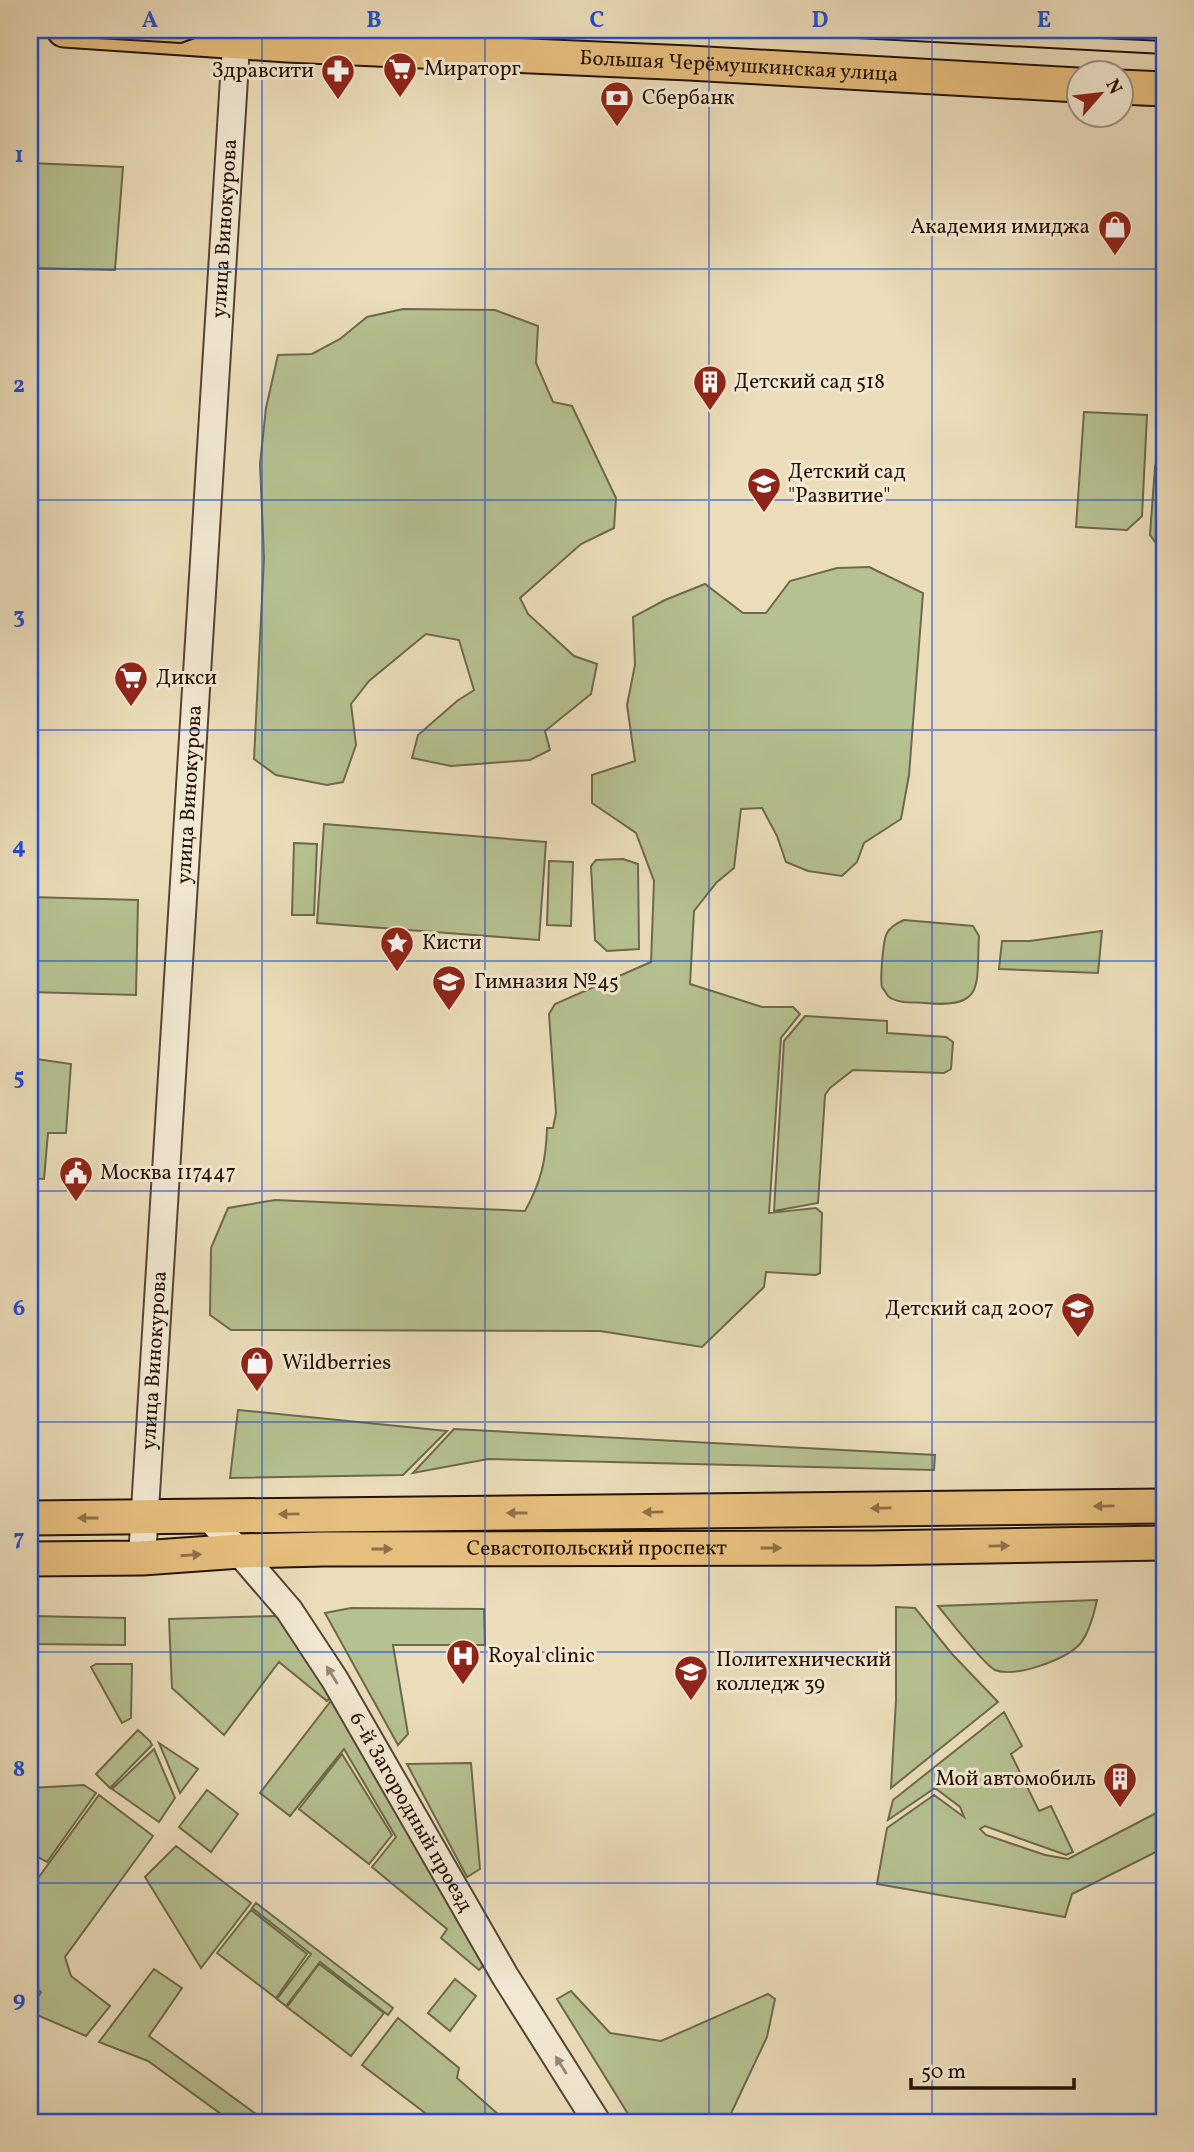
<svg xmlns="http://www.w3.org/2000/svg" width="1194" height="2152" viewBox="0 0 1194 2152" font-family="Vollkorn,serif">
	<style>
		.green { fill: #b6c191; stroke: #6e694c; stroke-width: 2 }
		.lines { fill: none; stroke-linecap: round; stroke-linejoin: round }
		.minor-casing { stroke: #564434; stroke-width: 30 }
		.major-casing { stroke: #251108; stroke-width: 37 }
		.minor { stroke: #f2e9d2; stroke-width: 26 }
		.major { stroke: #e6be7d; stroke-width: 33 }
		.tram { stroke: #251108; stroke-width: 2 }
		.oneway { fill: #8f7048 }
		.oneway2 { fill: #968877 }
		.grid { fill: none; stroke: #1d4ed8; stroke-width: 2; stroke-opacity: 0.55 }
		.labels { text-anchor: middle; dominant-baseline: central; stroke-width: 6; stroke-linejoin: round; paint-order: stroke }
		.street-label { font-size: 21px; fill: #251108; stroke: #f2e9d2 }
		.poi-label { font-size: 21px; fill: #251108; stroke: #f2e9d2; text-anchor: start }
		.neatline { fill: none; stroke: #1d4ed8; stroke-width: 2.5 }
		.grid-label { font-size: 23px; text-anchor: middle; font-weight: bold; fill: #1d4ed8 }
	</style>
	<rect width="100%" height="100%" fill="#ebddba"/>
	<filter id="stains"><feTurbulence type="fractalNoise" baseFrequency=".00286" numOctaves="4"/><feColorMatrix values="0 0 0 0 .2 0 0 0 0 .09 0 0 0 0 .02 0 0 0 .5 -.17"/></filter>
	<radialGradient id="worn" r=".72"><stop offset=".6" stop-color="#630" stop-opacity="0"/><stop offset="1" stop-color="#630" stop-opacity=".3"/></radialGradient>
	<path class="green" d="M30,163L123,167L115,270L30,268Z
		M403,309L495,310L538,326L536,363L553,402L572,406L616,498L614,528L581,544L520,598L528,614L574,656L597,664L591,694L545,731L550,750L530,760L451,766L412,758L418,735L457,701L474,690L459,640L426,634L369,681L351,704L356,745L343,782L327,785L276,775L254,759L264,558L260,464L266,408L278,355L312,354L340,339L367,317Z
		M1084,412L1147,415L1142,516L1127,530L1076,527Z
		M1164,454V545L1156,543L1150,535L1155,467L1157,459Z
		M869,567L923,593L909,775L901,819L864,843L857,862L842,876L808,871L786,862L777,836L762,808L741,809L734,868L717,882L694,911L690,984L762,1007H793L800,1014L781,1038L769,1213L816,1208L822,1213L820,1273L816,1275L766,1272L764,1287L702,1347L600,1331L231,1330L210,1315L211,1248L228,1208L275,1200L525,1211C541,1182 546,1161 547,1128H553L556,1113L549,1014L555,1004L651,962L654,881L636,833L592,803V775L635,761L627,705L635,665L633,617L665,600L705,584L743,613H766L790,581L837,568Z
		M324,824L546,842L539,940L317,923Z
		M294,843L317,844L314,915H292Z
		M623,859L638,864L639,949L607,951L595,940L591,866L596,860Z
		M549,861L573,862L571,926L547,925Z
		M30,897L138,900L136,995L30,992Z
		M904,920L973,926L979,936C976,985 986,1009 925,1003C914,1002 897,1004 888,996C888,996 883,988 882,987C880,980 883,939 887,933C891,926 897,923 904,920Z
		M1102,931L1098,973L999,969L1002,941H1030Z
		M805,1016L887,1021V1033L946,1037L953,1042L951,1069L944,1073L853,1070L830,1088L825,1095L818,1203L774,1211L784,1041Z
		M30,1058L71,1064L66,1133H48L44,1179L30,1178Z
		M238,1410L447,1431L403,1475L230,1478Z
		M454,1429L935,1455L934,1470L488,1459L413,1473Z
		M1097,1600C1094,1614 1089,1634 1079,1645C1064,1660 1015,1678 995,1670C984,1665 948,1618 938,1606Z
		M896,1607L915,1608L952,1654L998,1702L891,1788L896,1700Z
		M351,1608L484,1609L485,1645H393L408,1734L398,1745L325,1613Z
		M30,1616L125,1618V1645L30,1644Z
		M276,1616L336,1691L327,1701L279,1662L224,1735L172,1688L169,1619Z
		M96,1664H132L131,1718L122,1723L91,1667Z
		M337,1693L490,1959L479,1970L441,1938L447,1929L372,1867L396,1837L344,1749L290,1816L260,1793Z
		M1004,1712L1022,1746L1011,1754L1039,1811L1051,1806L1073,1852L1066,1855L985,1826L980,1829L986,1835L1045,1855L1068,1859L1164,1809V1848L1072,1894L1065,1917L877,1884L887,1828L934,1795L964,1817L960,1807L935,1788L888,1820L893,1800Z
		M138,1730L150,1741L152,1745L110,1788L96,1774Z
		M159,1743L198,1769L180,1793Z
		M154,1749L175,1798L159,1822L112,1789Z
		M342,1754L392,1835L369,1864L299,1809Z
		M471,1763L480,1869L467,1877L407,1764Z
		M84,1785L96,1793L47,1862L30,1853V1788Z
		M207,1790L238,1814L211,1852L179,1827Z
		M99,1795L153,1836L65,1957L71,1976L110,2006L86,2036L30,2012L41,1992L30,1984V1889Z
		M176,1846L251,1903L201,1968L145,1877Z
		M256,1903L393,2008L388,2015L320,1962L286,2006L277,1999L311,1954L252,1908Z
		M251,1910L307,1954L276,1998L217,1953Z
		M319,1964L384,2013L351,2056L287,2007Z
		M154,1969L182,1988L149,2036L267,2122H232L148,2061L99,2042Z
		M455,1979L476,1996L450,2031L428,2013Z
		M571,1991L610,2033L661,2041L768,1994L775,1999L767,2037L727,2122H633L557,1999Z
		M398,2018L459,2068L457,2078L507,2122H437L362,2065Z"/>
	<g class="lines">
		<g class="minor-casing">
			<g id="minor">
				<path id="s1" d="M208,1516L289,1610L335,1680L505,1976L597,2122"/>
				<path id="s2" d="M142,1558L237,30"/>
			</g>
		</g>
		<g class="major-casing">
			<g id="major">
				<path id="s3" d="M64,30L287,45L689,63L1078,85"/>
				<path d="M1120,87L1164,89"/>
				<path d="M30,1518L1164,1506"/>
				<path id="s4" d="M30,1559L142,1558L240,1551L323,1549L873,1548L1164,1543"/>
			</g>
		</g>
		<use href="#minor" class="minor"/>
		<use href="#major" class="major"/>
		<path class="tram" d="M702,30L1164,54
			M931,30L1164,41
			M30,34L181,43L217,30"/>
	</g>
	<defs><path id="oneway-solid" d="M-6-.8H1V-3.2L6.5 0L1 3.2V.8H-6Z" transform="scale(1.75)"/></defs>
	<g class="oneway">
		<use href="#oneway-solid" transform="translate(1104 1506) rotate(179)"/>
		<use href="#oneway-solid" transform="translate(881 1508) rotate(179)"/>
		<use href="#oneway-solid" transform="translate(653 1512) rotate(179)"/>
		<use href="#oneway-solid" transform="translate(517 1513) rotate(180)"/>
		<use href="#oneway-solid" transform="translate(289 1514) rotate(179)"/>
		<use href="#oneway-solid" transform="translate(88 1518) rotate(180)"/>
		<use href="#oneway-solid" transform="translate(999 1546) rotate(-1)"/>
		<use href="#oneway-solid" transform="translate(771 1548)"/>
		<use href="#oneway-solid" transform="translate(382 1549)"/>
		<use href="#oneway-solid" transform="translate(191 1555) rotate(-4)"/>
	</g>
	<g class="oneway2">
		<use href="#oneway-solid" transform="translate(332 1675) rotate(-122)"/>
		<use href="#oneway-solid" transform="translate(561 2065) rotate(-122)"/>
	</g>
	<path class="grid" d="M262,30V2122M485,30V2122M709,30V2122M932,30V2122M30,269H1164M30,500H1164M30,730H1164M30,961H1164M30,1191H1164M30,1422H1164M30,1652H1164M30,1883H1164"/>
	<defs>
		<g id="supermarket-pin" transform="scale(1.75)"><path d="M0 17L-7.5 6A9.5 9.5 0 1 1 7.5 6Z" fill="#8f2418" stroke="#f2e9d2"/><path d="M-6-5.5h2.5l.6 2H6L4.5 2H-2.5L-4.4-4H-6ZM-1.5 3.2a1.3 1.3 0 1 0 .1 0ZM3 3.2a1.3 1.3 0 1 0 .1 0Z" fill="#fff"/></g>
		<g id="pharmacy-pin" transform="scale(1.75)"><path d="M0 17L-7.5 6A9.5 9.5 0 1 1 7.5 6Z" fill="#8f2418" stroke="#f2e9d2"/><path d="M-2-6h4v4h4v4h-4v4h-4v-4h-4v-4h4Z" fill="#fff"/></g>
		<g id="bank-pin" transform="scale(1.75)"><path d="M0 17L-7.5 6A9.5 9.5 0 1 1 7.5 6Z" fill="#8f2418" stroke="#f2e9d2"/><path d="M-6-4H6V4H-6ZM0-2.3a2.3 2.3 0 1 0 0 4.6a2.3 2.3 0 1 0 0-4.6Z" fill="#fff"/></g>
		<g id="shop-pin" transform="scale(1.75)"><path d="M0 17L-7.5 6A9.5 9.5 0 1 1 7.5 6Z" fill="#8f2418" stroke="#f2e9d2"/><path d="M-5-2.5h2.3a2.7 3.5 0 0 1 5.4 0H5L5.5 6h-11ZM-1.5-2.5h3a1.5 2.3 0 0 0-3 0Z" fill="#fff"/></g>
		<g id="building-pin" transform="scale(1.75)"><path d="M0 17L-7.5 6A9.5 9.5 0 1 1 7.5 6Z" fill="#8f2418" stroke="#f2e9d2"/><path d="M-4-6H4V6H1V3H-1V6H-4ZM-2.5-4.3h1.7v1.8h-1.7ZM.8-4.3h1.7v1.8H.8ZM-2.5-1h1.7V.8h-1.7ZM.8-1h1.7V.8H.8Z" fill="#fff"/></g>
		<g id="school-pin" transform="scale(1.75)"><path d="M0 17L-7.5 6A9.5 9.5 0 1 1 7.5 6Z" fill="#8f2418" stroke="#f2e9d2"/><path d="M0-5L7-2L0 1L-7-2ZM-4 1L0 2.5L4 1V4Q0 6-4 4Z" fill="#fff"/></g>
		<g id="sight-pin" transform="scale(1.75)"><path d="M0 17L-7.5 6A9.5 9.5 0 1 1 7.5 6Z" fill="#8f2418" stroke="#f2e9d2"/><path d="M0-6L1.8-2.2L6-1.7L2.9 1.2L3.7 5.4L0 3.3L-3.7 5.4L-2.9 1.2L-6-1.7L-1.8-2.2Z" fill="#fff"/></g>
		<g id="civic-pin" transform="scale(1.75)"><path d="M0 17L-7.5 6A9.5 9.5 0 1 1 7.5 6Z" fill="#8f2418" stroke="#f2e9d2"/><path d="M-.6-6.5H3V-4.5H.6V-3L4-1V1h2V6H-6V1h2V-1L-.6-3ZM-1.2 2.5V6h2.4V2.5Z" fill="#fff"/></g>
		<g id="hospital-pin" transform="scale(1.75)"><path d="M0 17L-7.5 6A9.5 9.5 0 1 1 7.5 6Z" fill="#8f2418" stroke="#f2e9d2"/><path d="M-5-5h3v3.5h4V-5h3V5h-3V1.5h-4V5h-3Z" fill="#fff"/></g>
		<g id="university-pin" transform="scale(1.75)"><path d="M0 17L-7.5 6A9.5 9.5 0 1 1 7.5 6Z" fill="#8f2418" stroke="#f2e9d2"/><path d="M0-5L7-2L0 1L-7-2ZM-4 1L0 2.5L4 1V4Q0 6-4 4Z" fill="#fff"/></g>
	</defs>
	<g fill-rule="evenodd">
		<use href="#supermarket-pin" x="400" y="69"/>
		<use href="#pharmacy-pin" x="338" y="71"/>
		<use href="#bank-pin" x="617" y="98"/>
		<use href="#shop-pin" x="1115" y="227"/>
		<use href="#building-pin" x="710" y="382"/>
		<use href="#school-pin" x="764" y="484"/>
		<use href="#supermarket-pin" x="131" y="678"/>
		<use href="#sight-pin" x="397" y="943"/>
		<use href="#school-pin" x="449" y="982"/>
		<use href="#civic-pin" x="76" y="1173"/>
		<use href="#school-pin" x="1078" y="1309"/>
		<use href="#shop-pin" x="257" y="1363"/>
		<use href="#hospital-pin" x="463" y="1656"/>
		<use href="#university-pin" x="691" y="1672"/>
		<use href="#building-pin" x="1120" y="1779"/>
	</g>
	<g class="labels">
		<g class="street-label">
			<text stroke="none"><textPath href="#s3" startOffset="676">Большая Черёмушкинская улица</textPath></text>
			<text stroke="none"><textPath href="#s2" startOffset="1332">улица Винокурова</textPath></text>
			<text stroke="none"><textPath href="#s2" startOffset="765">улица Винокурова</textPath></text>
			<text stroke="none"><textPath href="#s2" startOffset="198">улица Винокурова</textPath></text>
			<text stroke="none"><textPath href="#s4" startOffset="567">Севастопольский проспект</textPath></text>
			<text stroke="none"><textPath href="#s1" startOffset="360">6-й Загородный проезд</textPath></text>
		</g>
		<g class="poi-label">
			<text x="424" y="69">Мираторг</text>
			<text x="314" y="71" text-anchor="end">Здравсити</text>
			<text x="642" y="98">Сбербанк</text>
			<text x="1090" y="227" text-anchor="end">Академия имиджа</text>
			<text x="734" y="382">Детский сад 518</text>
			<text x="788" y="472">Детский сад<tspan x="788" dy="24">"Развитие"</tspan></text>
			<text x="156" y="678">Дикси</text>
			<text x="422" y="943">Кисти</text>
			<text x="474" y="982">Гимназия №45</text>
			<text x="100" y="1173">Москва 117447</text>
			<text x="1054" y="1309" text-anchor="end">Детский сад 2007</text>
			<text x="282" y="1363">Wildberries</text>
			<text x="488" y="1656">Royal clinic</text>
			<text x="716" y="1660">Политехнический<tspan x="716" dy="24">колледж 39</tspan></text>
			<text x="1096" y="1779" text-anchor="end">Мой автомобиль</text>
		</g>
	</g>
	<rect width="1194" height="2152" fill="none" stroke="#ebddba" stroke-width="77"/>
	<g transform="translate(1100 94) rotate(62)"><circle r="33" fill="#f2e9d2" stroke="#a09381" stroke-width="2"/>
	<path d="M0-5L12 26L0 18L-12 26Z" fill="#8f2418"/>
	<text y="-10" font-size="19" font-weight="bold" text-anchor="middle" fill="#251108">N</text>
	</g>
	<path d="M911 2078v10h163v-10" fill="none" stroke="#251108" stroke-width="3.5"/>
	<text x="921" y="2078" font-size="21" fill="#251108" stroke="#f2e9d2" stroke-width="5" paint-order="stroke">50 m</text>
	<rect x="38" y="38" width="1118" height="2076" class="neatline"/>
	<g class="grid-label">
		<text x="150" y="27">A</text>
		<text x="374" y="27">B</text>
		<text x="597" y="27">C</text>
		<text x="820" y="27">D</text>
		<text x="1044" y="27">E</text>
		<text x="19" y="162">1</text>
		<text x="19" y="392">2</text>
		<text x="19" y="623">3</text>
		<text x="19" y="853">4</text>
		<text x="19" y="1084">5</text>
		<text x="19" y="1315">6</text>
		<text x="19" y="1545">7</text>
		<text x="19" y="1776">8</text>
		<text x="19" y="2006">9</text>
	</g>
	<rect width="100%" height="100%" filter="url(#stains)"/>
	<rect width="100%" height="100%" fill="url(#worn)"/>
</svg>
